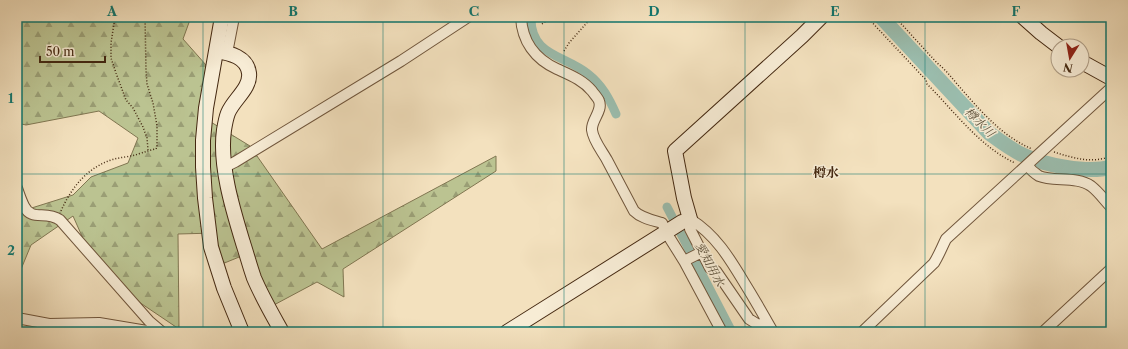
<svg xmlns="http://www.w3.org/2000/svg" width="1128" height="349" viewBox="0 0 1128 349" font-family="'Libre Caslon Text','Noto Serif JP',serif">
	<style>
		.forest { fill: url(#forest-firs); stroke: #807651 }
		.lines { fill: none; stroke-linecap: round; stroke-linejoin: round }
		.canal { stroke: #9bbeaf; stroke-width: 9 }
		.river { stroke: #9bbeaf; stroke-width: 15 }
		.street-casing { stroke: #70563c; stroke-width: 12 }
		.secondary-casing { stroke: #442811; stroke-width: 16 }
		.path { stroke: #442811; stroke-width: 1.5; stroke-dasharray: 1 2; stroke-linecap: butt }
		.street { stroke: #f7ecd5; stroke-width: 10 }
		.secondary { stroke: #f7ecd5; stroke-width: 14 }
		.grid { fill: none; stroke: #0f766e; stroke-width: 1; stroke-opacity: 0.55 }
		.labels { text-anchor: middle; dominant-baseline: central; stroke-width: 3; stroke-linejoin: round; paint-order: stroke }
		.water-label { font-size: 12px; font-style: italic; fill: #5a4e38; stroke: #f7ecd5 }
		.quarter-label { font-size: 13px; font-weight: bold; fill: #442811; stroke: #f7ecd5 }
		.neatline { fill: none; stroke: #0f766e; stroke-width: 1.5 }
		.grid-label { font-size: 13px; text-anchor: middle; font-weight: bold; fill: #0f766e }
	</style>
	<defs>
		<pattern id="forest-firs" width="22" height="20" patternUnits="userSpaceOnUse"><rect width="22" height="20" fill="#bbc391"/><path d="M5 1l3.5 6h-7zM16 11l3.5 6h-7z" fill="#9a9e75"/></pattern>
	</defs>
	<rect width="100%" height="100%" fill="#f3e1be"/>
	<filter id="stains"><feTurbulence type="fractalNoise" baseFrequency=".005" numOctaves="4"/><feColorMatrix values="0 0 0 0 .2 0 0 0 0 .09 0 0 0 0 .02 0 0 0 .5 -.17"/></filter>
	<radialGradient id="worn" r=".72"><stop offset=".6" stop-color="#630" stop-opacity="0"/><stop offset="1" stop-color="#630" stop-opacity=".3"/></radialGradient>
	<path class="forest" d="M17,17H191L183,39L206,65L201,116L250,146L322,249L496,156V171L343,269L344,297L317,282L272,306L249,253L222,264L215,233L178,234L179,329L133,298L85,243L73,216L31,245L17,279V200L22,211L73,195L91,177L128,163L138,138L99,111L26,125L17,123Z"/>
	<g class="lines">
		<path class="canal" d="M531,17C530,56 565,55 588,74C602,85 609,98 616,114
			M667,207L732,332"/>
		<path class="river" d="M881,17L989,133C1000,141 1010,149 1023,155C1044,165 1088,174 1111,167"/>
		<g class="street-casing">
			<path id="street" d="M521,17C522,41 535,59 557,69C570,75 583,80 592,91C594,94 598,98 599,101C603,111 591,120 592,130C593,140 602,151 607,160C616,177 625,194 634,211C641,218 652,220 662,223L669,237L684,261L722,332
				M227,53L234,17
				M1027,165C1030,169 1034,173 1039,176C1053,182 1077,176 1091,186C1099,192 1105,201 1111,207
				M225,167L235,162L401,61L468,17
				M17,188C19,194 21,200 24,206C32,222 45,210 60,220L149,321L162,332
				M690,219C716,235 730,259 745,284C755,300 764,316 773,332
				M690,219V229L710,268L716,271L749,319L757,324L769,325
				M684,261L702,252
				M17,318L49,324L99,323L147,331L159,330
				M862,332L934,263C939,255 942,247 946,239L1111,88
				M1043,332L1111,269"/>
		</g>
		<g class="secondary-casing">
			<path id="secondary" d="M222,17L206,108L203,140V167L205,198L211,247L224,288L242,332
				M1023,17L1041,33L1058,46
				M216,51C230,53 247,57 249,73C251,88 233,100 228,113C226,118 225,124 224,130C219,165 233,210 243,243C247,255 250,267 254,278C262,297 272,314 282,332
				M1082,62L1111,78
				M507,332L682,222L690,219L684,198L675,151L802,36L821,17"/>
		</g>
		<path class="path" d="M115,17L111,43V58L116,73L126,100L133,108L143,127L147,138L148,150
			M867,17L926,80L927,84C954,111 980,147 1015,163
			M895,17L937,63C945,69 951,77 958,85C979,109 1001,136 1032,149
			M542,24L552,17
			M564,51L569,43L592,17
			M1054,152C1073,158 1092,164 1111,156
			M61,211C71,188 87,168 111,160C120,157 130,157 138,154C145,152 150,150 156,149L157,147V126L153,103L147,84L146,70L145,17"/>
		<use href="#street" class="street"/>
		<use href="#secondary" class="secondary"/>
	</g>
	<path class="grid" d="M203,17V332M383,17V332M564,17V332M745,17V332M925,17V332M17,174H1111"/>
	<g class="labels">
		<g class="water-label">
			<text transform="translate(980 122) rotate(45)">樽水川</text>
			<text transform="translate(710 264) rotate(62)">愛知用水</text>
		</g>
		<g class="quarter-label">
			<text x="826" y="172">樽水</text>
		</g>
	</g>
	<rect width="1128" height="349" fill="none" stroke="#f3e1be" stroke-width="44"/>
	<g transform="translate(1070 58) rotate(191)"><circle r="19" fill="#f7ecd5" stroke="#af9e87"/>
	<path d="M0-3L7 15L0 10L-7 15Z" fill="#8f2418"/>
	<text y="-6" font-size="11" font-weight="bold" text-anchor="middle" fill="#442811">N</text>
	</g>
	<path d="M40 56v6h65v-6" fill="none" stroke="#442811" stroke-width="2"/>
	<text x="46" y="56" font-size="12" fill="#442811" stroke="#f7ecd5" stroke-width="3" paint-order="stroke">50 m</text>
	<rect x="22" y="22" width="1084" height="305" class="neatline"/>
	<g class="grid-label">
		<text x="112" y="16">A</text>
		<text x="293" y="16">B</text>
		<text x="474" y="16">C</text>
		<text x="654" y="16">D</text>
		<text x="835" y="16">E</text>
		<text x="1016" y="16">F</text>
		<text x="11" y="103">1</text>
		<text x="11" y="255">2</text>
	</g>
	<rect width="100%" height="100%" filter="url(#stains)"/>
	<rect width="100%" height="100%" fill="url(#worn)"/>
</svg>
